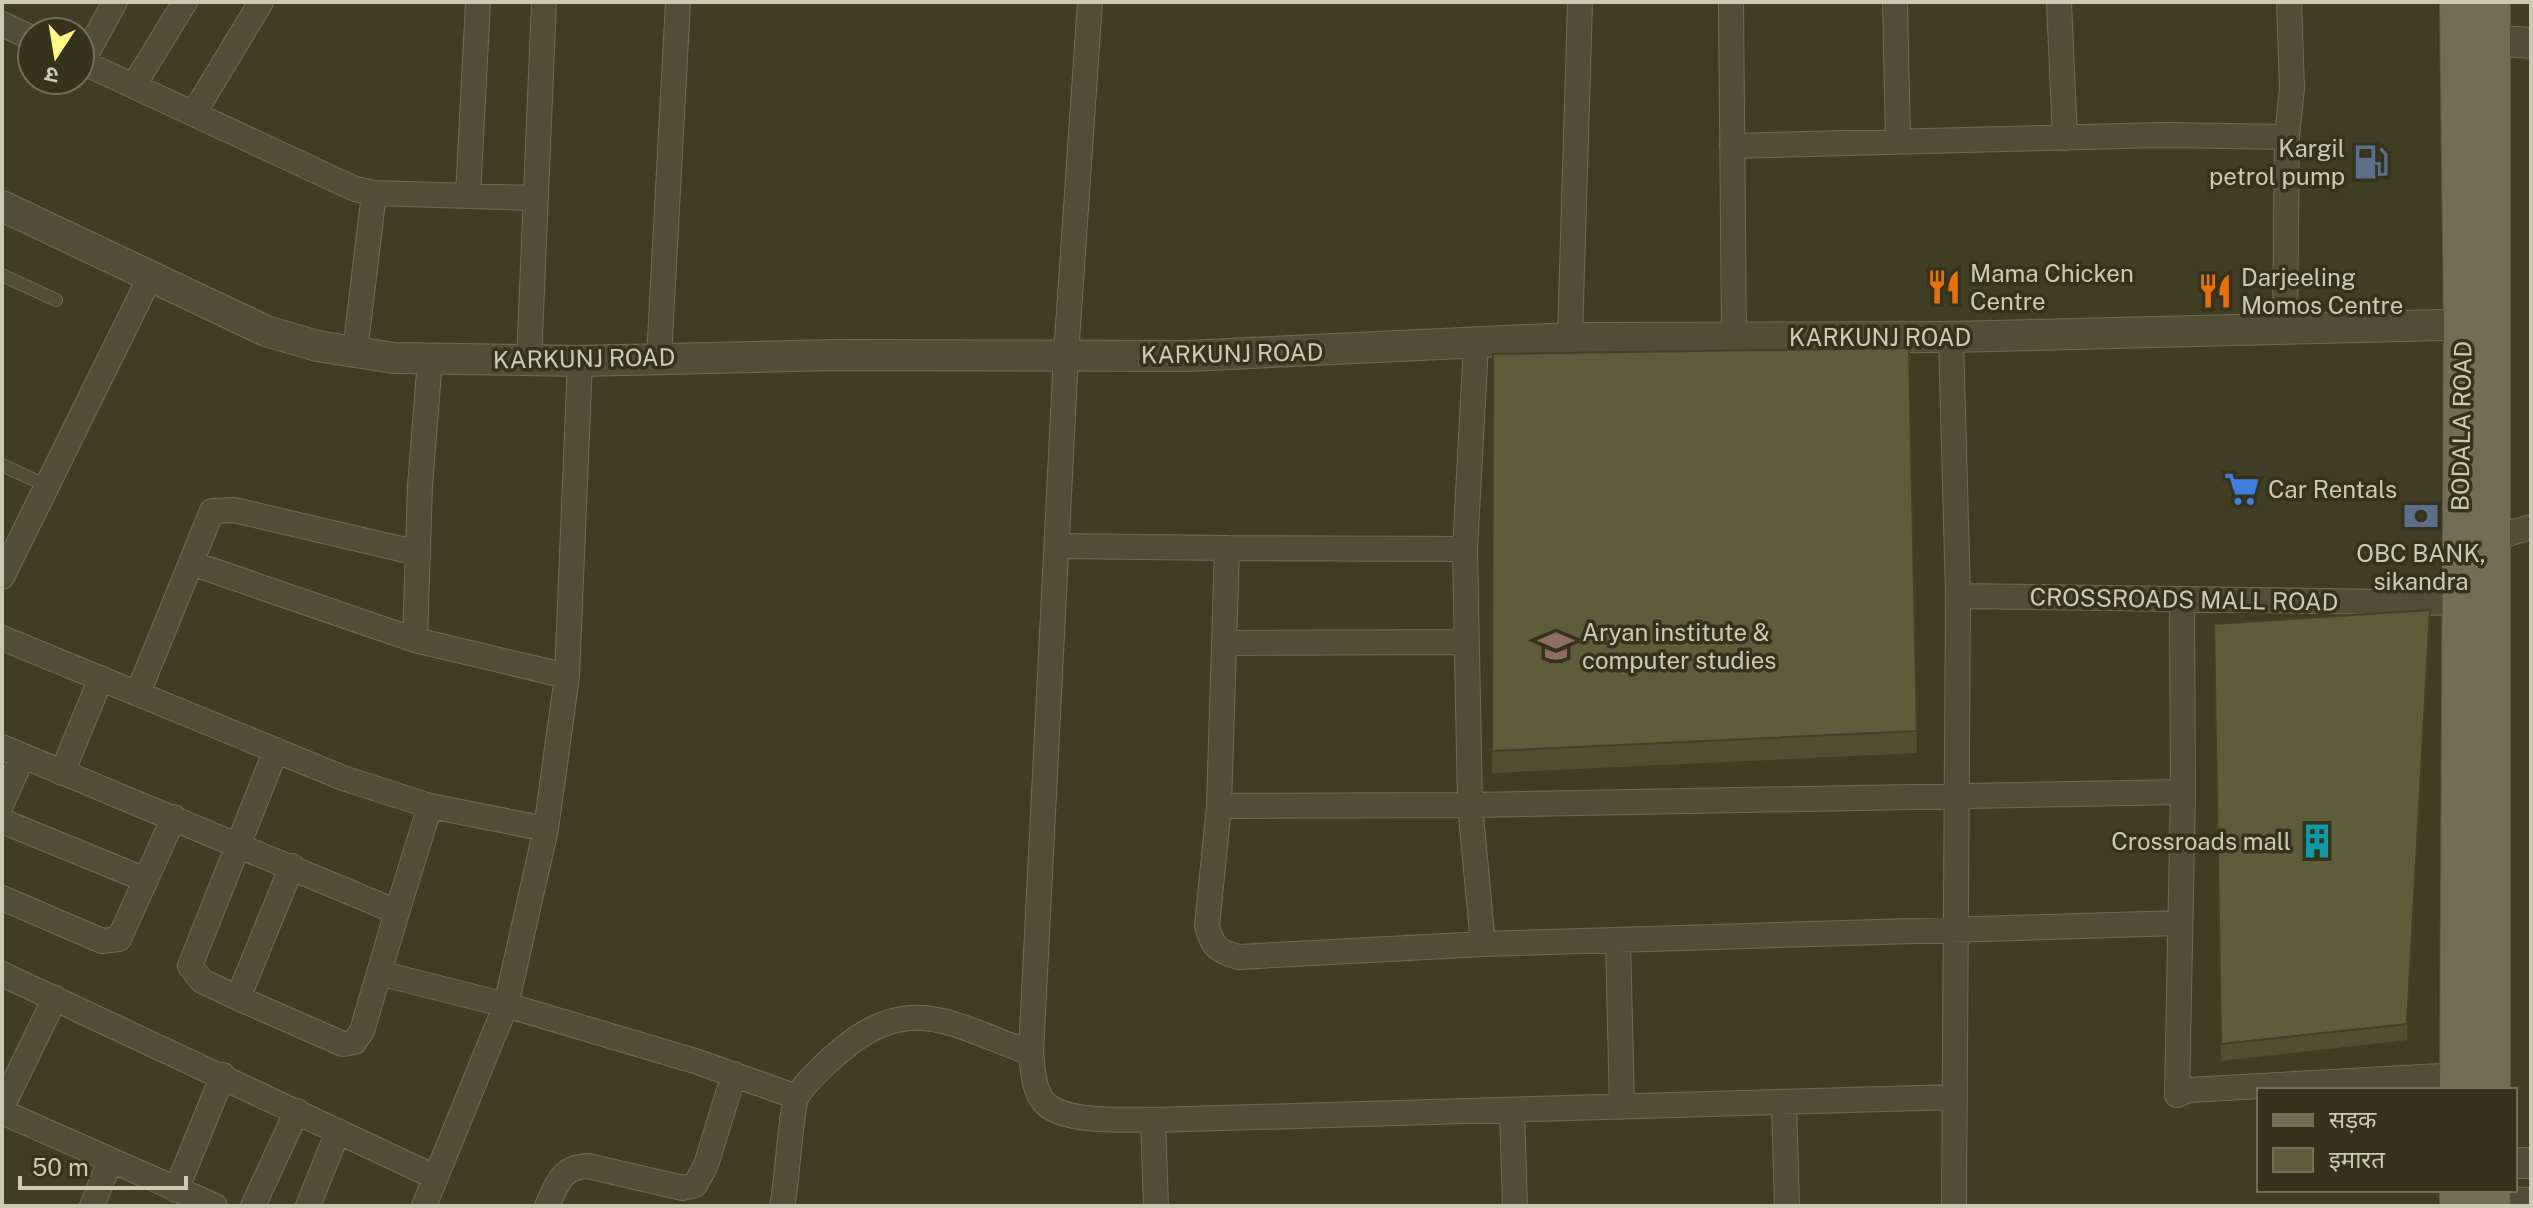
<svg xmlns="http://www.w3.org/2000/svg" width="2533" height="1208" viewBox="0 0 2533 1208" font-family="'Public Sans','Noto Sans Devanagari',sans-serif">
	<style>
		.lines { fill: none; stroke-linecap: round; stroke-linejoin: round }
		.service-casing { stroke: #6e6c54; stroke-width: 14 }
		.minor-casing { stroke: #6e6c54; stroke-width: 26 }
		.tertiary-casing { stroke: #6e6c54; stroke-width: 32 }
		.primary-casing { stroke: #5c5a42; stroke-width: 40 }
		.service { stroke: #504e36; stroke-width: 12 }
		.minor { stroke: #504e36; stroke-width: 24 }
		.tertiary { stroke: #504e36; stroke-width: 30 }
		.primary { stroke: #706e54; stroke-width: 38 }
		.wall { fill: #514f32 }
		.shaded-wall { fill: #424029 }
		.building { fill: #5e5c3a; stroke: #424029; stroke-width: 2 }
		.labels { text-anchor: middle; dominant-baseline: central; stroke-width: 7; stroke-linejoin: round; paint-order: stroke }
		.poi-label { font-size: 24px; fill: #cbcab2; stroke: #35331b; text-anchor: start }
		.street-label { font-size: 24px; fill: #cbcab2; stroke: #35331b }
	</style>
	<rect width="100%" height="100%" fill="#403e22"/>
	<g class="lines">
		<g class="service-casing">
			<path id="service" d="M2,275L56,300
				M2,465L47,486"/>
		</g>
		<g class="minor-casing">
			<path id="minor" d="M1090,2L1066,355L1031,1053C1033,1069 1033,1088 1043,1101C1061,1124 1126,1119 1153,1120L1955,1097
				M1731,2L1734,337
				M1895,2L1898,141
				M2059,2L2065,138
				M2,24L32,38
				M80,61L355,189L374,193L535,198
				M82,62L115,2
				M134,85L185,2
				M194,113L261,2
				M1732,146L2164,135L2287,137L2292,88L2289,2
				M468,196L478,2
				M2285,328L2287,137
				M1951,337L1958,596L1954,1206
				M1570,338L1580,2
				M1476,345L1465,549L1470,805L2183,792
				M355,352L374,193
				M659,358L678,2
				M529,361L544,2
				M2480,542L2531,527
				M1059,546L1227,548
				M1465,549L1227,548L1219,806L1207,926C1212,947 1219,952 1239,957L1483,944L2179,923
				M191,563L415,640L567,676
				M2,577L149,279
				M1958,596L2459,603
				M2182,599L2183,792L2177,1095L2189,1090L2459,1075
				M2,638L343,778L430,806L546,829
				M415,640L420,486L430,359
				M1224,643L1467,642
				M138,693L212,511L234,510L418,553
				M2,747L397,912L430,806
				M62,773L101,678
				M2,803L23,756
				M1219,806L1470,805L1483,944
				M2,821L146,880
				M292,866L238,998L343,1044L354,1042L362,1031L397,912
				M2,898L102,941L119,939L174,817
				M1618,940L1622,1107
				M379,973L506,1005L695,1061L797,1097
				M2,974L435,1177
				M238,998L202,981L190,966L276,750
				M1784,1104L1787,1206
				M2,1107L55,998
				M1512,1111L1515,1206
				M2,1112L215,1206
				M1153,1120L1156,1206
				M176,1190L223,1075
				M92,1206L110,1161
				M253,1206L297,1111
				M308,1206L338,1131
				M424,1206L506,1005L546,829L567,676L580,361
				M547,1206C557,1184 561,1167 588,1166L683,1188L695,1185L706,1165L734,1074
				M782,1206C787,1186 791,1107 797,1096C803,1085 828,1061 839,1052C910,990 954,1026 1031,1053"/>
		</g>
		<g class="tertiary-casing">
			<path id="tertiary" d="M2469,39L2531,43
				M2,206L266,331L317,346L394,358L580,361L836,355L1187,356L1570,338L1951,337L2484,324
				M2515,1163H2531
				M2469,1202L2531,1203"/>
		</g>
		<g class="primary-casing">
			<path id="primary" d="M2459,2L2463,324L2459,1090
				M2491,2V1090
				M2459,1190V1206
				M2491,1190V1206"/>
		</g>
		<use href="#service" class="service"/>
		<use href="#minor" class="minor"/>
		<use href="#tertiary" class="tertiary"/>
		<use href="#primary" class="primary"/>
	</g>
	<path class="wall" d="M2214,624L2430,627L2407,1040L2221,1061Z
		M1917,731V753L1492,773V751Z"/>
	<path class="shaded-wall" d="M2430,610V627L2407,1040V1024Z"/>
	<path class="building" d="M1909,348L1917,731L1492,751L1493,354Z
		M2430,610L2407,1024L2221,1044L2214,624Z"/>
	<defs>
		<g id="fuel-bare" transform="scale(2.76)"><path d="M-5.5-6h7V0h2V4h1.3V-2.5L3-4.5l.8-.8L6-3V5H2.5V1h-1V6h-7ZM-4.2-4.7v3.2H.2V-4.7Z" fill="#5c6f8a" stroke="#35331b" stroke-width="2.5" paint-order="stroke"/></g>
		<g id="restaurant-bare" transform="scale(2.76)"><path d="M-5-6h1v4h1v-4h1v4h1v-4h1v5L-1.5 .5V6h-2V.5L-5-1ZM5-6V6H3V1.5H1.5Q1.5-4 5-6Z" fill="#e8710a" stroke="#35331b" stroke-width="2.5" paint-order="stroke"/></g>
		<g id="supermarket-bare" transform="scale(2.76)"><path d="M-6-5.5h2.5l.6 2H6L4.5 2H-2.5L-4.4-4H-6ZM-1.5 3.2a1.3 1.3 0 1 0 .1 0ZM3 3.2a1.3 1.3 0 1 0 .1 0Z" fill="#3f7fe0" stroke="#35331b" stroke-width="2.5" paint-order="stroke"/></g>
		<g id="bank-bare" transform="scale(2.76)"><path d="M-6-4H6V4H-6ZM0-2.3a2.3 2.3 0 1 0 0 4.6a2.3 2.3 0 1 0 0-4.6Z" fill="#5c6f8a" stroke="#35331b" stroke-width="2.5" paint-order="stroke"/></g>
		<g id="university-bare" transform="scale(2.76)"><path d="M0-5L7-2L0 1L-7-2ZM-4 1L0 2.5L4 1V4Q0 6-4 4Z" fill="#8d6e63" stroke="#35331b" stroke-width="2.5" paint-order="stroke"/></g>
		<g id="building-bare" transform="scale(2.76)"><path d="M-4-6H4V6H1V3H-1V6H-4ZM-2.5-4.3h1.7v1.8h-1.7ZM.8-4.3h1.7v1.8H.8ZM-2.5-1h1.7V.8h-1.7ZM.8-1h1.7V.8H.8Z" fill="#0f9aa8" stroke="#35331b" stroke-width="2.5" paint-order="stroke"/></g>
	</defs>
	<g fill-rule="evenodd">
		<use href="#fuel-bare" x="2371" y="162"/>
		<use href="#restaurant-bare" x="1944" y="287"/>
		<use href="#restaurant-bare" x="2215" y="291"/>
		<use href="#supermarket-bare" x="2242" y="489"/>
		<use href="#bank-bare" x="2421" y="516"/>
		<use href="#university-bare" x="1556" y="646"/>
		<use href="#building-bare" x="2317" y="841"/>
	</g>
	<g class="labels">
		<g class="poi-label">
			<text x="2345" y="148" text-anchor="end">Kargil<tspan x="2345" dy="28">petrol pump</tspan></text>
			<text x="1970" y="273">Mama Chicken<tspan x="1970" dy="28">Centre</tspan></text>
			<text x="2241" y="277">Darjeeling<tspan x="2241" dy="28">Momos Centre</tspan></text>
			<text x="2268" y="489">Car Rentals</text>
			<text x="2421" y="553" text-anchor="middle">OBC BANK,<tspan x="2421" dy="28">sikandra</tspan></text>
			<text x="1582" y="632">Aryan institute &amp;<tspan x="1582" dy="28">computer studies</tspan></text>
			<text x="2291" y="841" text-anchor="end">Crossroads mall</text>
		</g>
		<g class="street-label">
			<text x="1880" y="337">KARKUNJ ROAD</text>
			<text transform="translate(1232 353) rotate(-1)">KARKUNJ ROAD</text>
			<text transform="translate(584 358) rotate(-1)">KARKUNJ ROAD</text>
			<text transform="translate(2461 426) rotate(-89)">BODALA ROAD</text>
			<text transform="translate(2184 599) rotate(1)">CROSSROADS MALL ROAD</text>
		</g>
	</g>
	<rect width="2533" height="1208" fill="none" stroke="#cbcab2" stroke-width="8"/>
	<rect x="2257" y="1088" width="260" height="104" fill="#35331b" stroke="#716f57" stroke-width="2"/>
	<rect x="2273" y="1114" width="40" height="12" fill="#706e54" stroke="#716f57" stroke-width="2"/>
	<text x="2329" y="1128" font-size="24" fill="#cbcab2">सड़क</text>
	<rect x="2273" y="1148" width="40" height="24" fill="#5e5c3a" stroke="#716f57" stroke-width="2"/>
	<text x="2329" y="1168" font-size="24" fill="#cbcab2">इमारत</text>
	<g transform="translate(56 56) rotate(192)"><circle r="38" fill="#35331b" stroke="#716f57" stroke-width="2"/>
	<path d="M0-6L14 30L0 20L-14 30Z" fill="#fffa83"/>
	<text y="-12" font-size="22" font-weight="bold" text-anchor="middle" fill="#cbcab2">उ</text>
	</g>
	<path d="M20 1176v12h166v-12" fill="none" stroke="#cbcab2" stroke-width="4"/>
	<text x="32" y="1176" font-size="24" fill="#cbcab2" stroke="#35331b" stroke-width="6" paint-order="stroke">50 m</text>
</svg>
